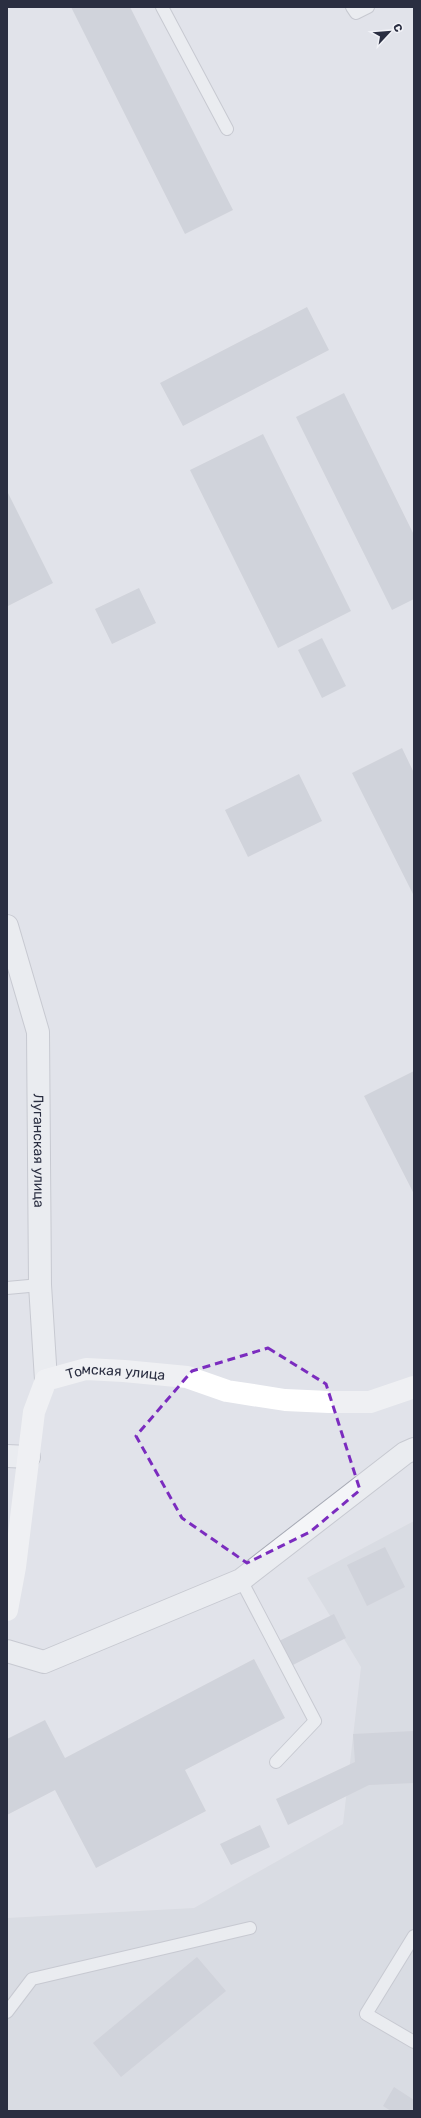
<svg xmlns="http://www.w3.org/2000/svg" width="421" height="2118" viewBox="0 0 421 2118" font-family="Rubik,sans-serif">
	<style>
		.built { fill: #cfd2db }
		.building { fill: #bbbec9 }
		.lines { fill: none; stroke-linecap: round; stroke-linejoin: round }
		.lane-casing { stroke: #a6a9b4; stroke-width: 14 }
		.street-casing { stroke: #a6a9b4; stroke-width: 24 }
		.lane { stroke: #f4f5f8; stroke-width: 12 }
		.street { stroke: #f4f5f8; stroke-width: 22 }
		.secondary { stroke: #fff; stroke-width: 22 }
		.marked { fill: none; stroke: #7b2cbf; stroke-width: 3; stroke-dasharray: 8 5; stroke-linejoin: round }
		.labels { text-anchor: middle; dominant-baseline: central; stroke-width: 4; stroke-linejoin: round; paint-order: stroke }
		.street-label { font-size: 14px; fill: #2a2e41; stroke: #f1f2f7 }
	</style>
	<rect width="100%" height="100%" fill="#e1e3ea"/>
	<path class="built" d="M414,1521V2111H7V1918L194,1908L343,1824L361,1667L307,1578Z"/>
	<path class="building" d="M71,7H130L233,210L185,234Z
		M307,307L329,350L183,426L160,383Z
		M344,393L414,535V599L392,610L296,417Z
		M263,434L351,611L278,648L190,470Z
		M7,491L53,583L8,606L7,604Z
		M139,588L156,623L112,644L95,609Z
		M322,638L346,686L322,698L298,650Z
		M402,748L414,773V896L352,773Z
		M299,774L322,821L248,857L225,810Z
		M414,1071V1194L364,1096Z
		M385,1547L405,1587L367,1606L347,1565Z
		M334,1614L346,1638L291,1666L279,1641Z
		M254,1659L285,1718L185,1770L206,1811L96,1868L55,1790L7,1815V1739L45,1720L65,1758Z
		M414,1731V1783L369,1785L288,1825L276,1799L355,1762L353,1734Z
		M260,1825L270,1847L231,1865L220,1844Z
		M197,1957L226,1991L121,2077L93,2043Z
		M394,2087L414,2100V2111H391L383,2106Z"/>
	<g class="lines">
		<g class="lane-casing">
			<path id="lane" d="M162,7L227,129
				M352,7L356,13L368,7
				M7,1288L40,1285
				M241,1580L315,1721L276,1762
				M414,1936L366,2014L414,2042
				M7,2012L32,1979L250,1928"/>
		</g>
		<g class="street-casing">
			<g id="street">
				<path id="s1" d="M7,926L38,1032L40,1285L46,1380"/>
				<path d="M7,1456L29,1457"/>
				<path d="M7,1651L44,1662L241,1580L405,1453L414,1449"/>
			</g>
		</g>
		<use href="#lane" class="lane"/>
		<use href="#street" class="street"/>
		<path class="secondary" id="s2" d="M7,1610L15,1567L34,1412L46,1380L86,1369L124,1371L187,1377L227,1391L285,1400L329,1402H370L414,1387"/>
	</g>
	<path d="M0 0H421V2118H0ZM268,1348L326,1384L360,1490L310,1532L247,1563L182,1518L136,1436L192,1371Z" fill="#e1e3ea" fill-opacity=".55" fill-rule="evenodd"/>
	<path class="marked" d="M268,1348L326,1384L360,1490L310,1532L247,1563L182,1518L136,1436L192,1371Z"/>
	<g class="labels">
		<g class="street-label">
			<text stroke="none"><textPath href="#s1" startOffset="229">Луганская улица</textPath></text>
			<text stroke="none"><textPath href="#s2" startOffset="305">Томская улица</textPath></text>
		</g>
	</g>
	<rect width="421" height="2118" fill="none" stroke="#2a2e41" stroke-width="16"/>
	<g transform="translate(389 32) rotate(64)" stroke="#f1f2f7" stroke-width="3" paint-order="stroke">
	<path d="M0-3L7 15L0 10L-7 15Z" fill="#2a2e41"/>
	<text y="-6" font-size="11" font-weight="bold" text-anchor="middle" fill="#2a2e41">С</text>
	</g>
</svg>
